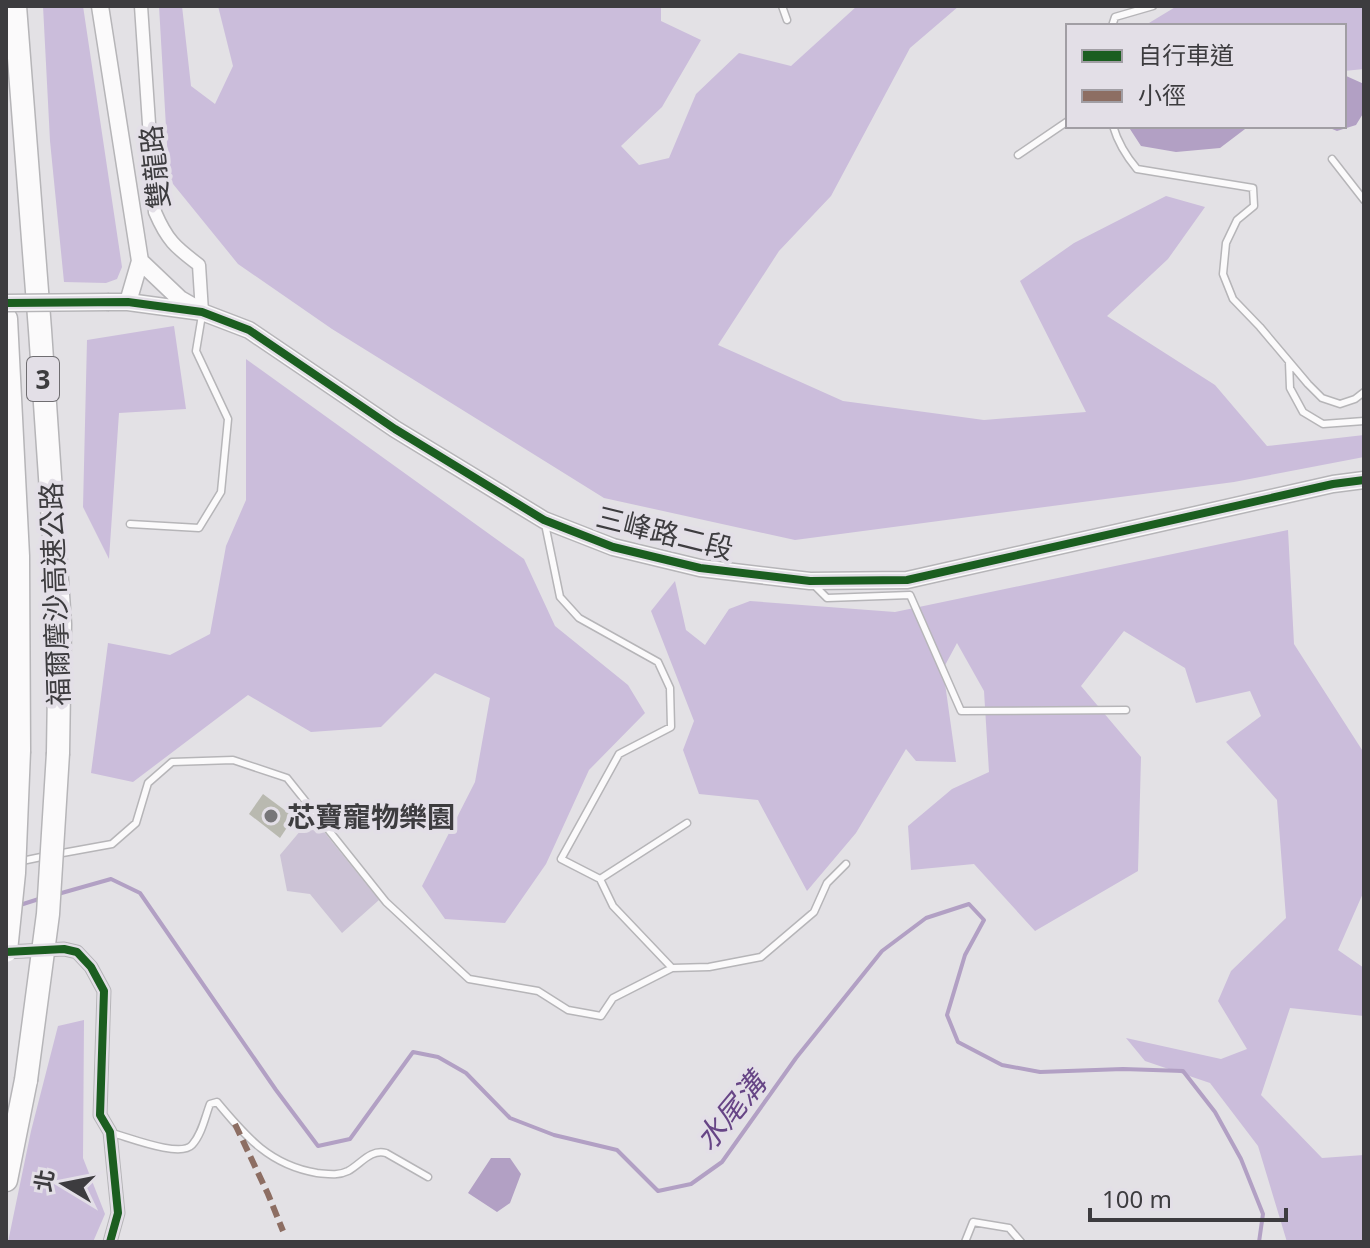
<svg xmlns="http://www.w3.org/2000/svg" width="1370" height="1248" viewBox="0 0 1370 1248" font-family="'Noto Sans','Noto Sans TC',sans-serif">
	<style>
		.green { fill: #ccc3d6 }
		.forest { fill: #cbbddb }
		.water { fill: #b2a0c4 }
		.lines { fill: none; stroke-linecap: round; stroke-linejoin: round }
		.stream { stroke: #b2a0c4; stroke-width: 4 }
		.building { fill: #b9b9b0 }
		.service-casing { stroke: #b6b5b8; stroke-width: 9 }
		.minor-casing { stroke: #b6b5b8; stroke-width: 15 }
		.tertiary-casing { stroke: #b6b5b8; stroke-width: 19 }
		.motorway-casing { stroke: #b6b5b8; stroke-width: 25 }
		.service { stroke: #fbfafb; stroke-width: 6 }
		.minor { stroke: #fbfafb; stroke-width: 12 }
		.tertiary { stroke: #fbfafb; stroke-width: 16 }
		.motorway { stroke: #fbfafb; stroke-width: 22 }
		.tertiary-bridge-casing { stroke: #b6b5b8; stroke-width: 19; stroke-linecap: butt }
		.motorway-bridge-casing { stroke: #b6b5b8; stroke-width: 25; stroke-linecap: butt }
		.tertiary-bridge { stroke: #fbfafb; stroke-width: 16 }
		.motorway-bridge { stroke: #fbfafb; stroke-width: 22 }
		.quiet { stroke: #8d6e63; stroke-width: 6; stroke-dasharray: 12 6; stroke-linecap: butt }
		.cycleway-casing { stroke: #e3dfe7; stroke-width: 13 }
		.cycleway { stroke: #1b5e20; stroke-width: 8 }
		.poi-dot { fill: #777679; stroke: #e3dfe7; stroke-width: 3 }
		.labels { text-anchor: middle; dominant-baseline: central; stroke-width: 8; stroke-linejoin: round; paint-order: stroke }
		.shield { fill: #e3dfe7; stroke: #6f6d71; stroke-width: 2 }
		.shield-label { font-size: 26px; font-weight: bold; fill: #3d3c3f }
		.street-label { font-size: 28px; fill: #3d3c3f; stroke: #e3dfe7 }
		.poi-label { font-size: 28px; font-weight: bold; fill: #3d3c3f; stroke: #e3dfe7; text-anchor: start }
		.water-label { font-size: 30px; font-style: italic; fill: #674586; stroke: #e3dfe7 }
	</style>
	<rect width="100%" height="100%" fill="#e3e1e5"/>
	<path class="green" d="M312,817L379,900L342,933L310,894L287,891L280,855Z"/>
	<path class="forest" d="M43,6H83L122,267L117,279L106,283L64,282L50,141Z
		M159,6H182L191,86L215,104L233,66L218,6H661V21L701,40L662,107L621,146L639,165L669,158L696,94L739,53L791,66L857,6H959L910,48L831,196L779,251L718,345L843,401L984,420L1086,412L1020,281L1074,243L1166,196L1205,207L1168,259L1107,316L1215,385L1267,446L1364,435V457L1234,482L795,540L604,498L332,329L238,264L169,179Z
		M1177,6H1364V69L1344,71V26H1144Z
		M174,326L186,409L119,413L109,559L83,507L87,340Z
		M246,359L524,559L555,626L628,685L645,713L589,770L546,864L505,923L445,919L422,886L475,782L490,698L435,673L381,727L311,732L248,695L133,782L91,773L108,643L170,655L210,634L226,546L246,500Z
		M1288,530L1294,644L1364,753V891L1338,950L1364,968V1016L1290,1008L1261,1095L1322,1158L1364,1155V1242H1287L1258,1146L1210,1083L1145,1061L1126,1038L1221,1059L1247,1049L1218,1001L1231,971L1286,918L1277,800L1226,742L1261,716L1250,691L1196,703L1185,668L1124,631L1081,686L1141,757L1138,871L1035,931L974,864L911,870L908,826L952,789L989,772L984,691L957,643L943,669L956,762L916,761L906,749L856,833L807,891L758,800L699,794L683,750L694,721L651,611L675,581L686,630L705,645L729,609L750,601L895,612Z
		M84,1020L83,1158L105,1214L93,1242H8L31,1131L58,1026Z"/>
	<path class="water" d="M1344,75L1364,84V112L1356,125L1337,131L1325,126H1344Z
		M1128,126H1249L1220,148L1176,152L1141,146Z
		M491,1158H510L521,1174L510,1203L497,1212L468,1193Z"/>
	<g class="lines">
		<path class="stream" d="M58,894L111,879L140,893L276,1090L318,1146L350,1139L413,1052L438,1057L466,1073L510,1118L554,1135L617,1150L658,1191L691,1184L722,1162L796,1058L882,951L926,918L969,904L984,920L965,955L947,1015L958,1042L1002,1065L1040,1072L1123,1069L1183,1071L1215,1112L1241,1159L1263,1214L1259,1242
			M20,905L42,898"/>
	</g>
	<path class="building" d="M263,794L294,817L280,838L249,814Z"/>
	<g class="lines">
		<g class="service-casing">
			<path id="service" d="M782,6L787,20
				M1112,26L1115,17L1153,6
				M1113,126C1118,143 1126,156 1137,169L1253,188L1254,206L1237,220L1226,243L1223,274L1233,299L1260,327L1308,384L1322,398L1340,404L1355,399L1364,392
				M1018,155L1068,121
				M1332,159L1364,200
				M1289,362L1290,388L1303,412L1323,424L1364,421
				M130,524L199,528L221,492L228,419L196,351L202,315
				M545,524L560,597L579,618L658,662L670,688L671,727L619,754L561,859L600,879L687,823
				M812,583L827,598L910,595L961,711L1126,710
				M57,854L112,844L136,823L148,783L172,762L233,760L287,778L386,902L469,979L538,991L568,1010L601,1016L613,998L672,968L613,906L600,879
				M17,862L46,856
				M672,968L709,967L761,957L814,912L827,883L846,864
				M112,1133C128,1137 180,1158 192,1145C202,1134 205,1117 210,1104L217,1102C247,1138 270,1165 317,1173C328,1174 338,1176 348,1171C361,1164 370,1149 386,1153L428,1177
				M965,1242L973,1222L1009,1228L1021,1242"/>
		</g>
		<g class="minor-casing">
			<path id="minor" d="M141,6L155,212C167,240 175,247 199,265L202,312
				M6,952L64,949L77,952L91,967L104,991L100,1115L110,1132L118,1213L110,1242"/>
		</g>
		<g class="tertiary-casing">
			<path id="tertiary" d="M100,6L140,261L128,302
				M140,261L180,299L194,307
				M109,302H128L202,312L249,330L395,429L544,520L613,547L700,568L810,581L907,580L1333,484L1364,480"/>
		</g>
		<g class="motorway-casing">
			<path id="motorway" d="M15,6L40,330L60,624L58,753
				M6,319L18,556L19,751
				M6,1180L26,1080"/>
		</g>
		<use href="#service" class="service"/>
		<use href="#minor" class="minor"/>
		<use href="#tertiary" class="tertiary"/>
		<use href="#motorway" class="motorway"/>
		<g class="tertiary-bridge-casing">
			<path id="tertiary-bridge" d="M6,303L109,302"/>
		</g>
		<g class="motorway-bridge-casing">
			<path id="motorway-bridge" d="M6,951L14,873L19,751
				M26,1080L48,914L58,753"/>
		</g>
		<use href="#tertiary-bridge" class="tertiary-bridge"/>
		<use href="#motorway-bridge" class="motorway-bridge"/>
		<path class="quiet" d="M235,1124L268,1194L283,1231"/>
		<g class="cycleway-casing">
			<path id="cycleway" d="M6,303L128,302L202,312L249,330L395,429L544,520L613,547L700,568L810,581L907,580L1333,484L1364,480
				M6,952L64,949L77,952L91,967L104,991L100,1115L110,1132L118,1213L110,1242"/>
		</g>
		<use href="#cycleway" class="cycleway"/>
	</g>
	<circle class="poi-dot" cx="271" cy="816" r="8"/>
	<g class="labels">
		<rect class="shield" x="27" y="357" width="32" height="44" rx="6"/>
		<g class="shield-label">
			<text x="43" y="379">3</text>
		</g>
		<g class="street-label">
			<text transform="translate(154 167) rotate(-96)">雙龍路</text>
			<text transform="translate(665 532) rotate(14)">三峰路二段</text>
			<text transform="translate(54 594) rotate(-92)">福爾摩沙高速公路</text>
		</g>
		<g class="poi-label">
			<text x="287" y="816">芯寶寵物樂園</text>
		</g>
		<g class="water-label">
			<text transform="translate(730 1111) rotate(-50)">水尾溝</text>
		</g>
	</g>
	<rect width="1370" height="1248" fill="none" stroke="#3d3c3f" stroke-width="16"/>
	<rect x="1066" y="24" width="280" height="104" fill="#e3dfe7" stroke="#a19ea4" stroke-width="2"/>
	<rect x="1082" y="50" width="40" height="12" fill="#1b5e20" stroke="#a19ea4" stroke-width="2"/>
	<text x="1138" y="64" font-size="24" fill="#3d3c3f">自行車道</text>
	<rect x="1082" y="90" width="40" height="12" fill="#8d6e63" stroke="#a19ea4" stroke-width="2"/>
	<text x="1138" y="104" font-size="24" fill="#3d3c3f">小徑</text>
	<g transform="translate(64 1184) rotate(280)" stroke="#e3dfe7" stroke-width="6" paint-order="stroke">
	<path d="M0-6L14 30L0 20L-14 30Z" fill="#3d3c3f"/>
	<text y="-12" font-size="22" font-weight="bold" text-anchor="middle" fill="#3d3c3f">北</text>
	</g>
	<path d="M1090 1208v12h196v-12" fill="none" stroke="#3d3c3f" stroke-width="4"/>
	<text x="1102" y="1208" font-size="24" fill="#3d3c3f" stroke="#e3dfe7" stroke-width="6" paint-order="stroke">100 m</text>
</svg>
